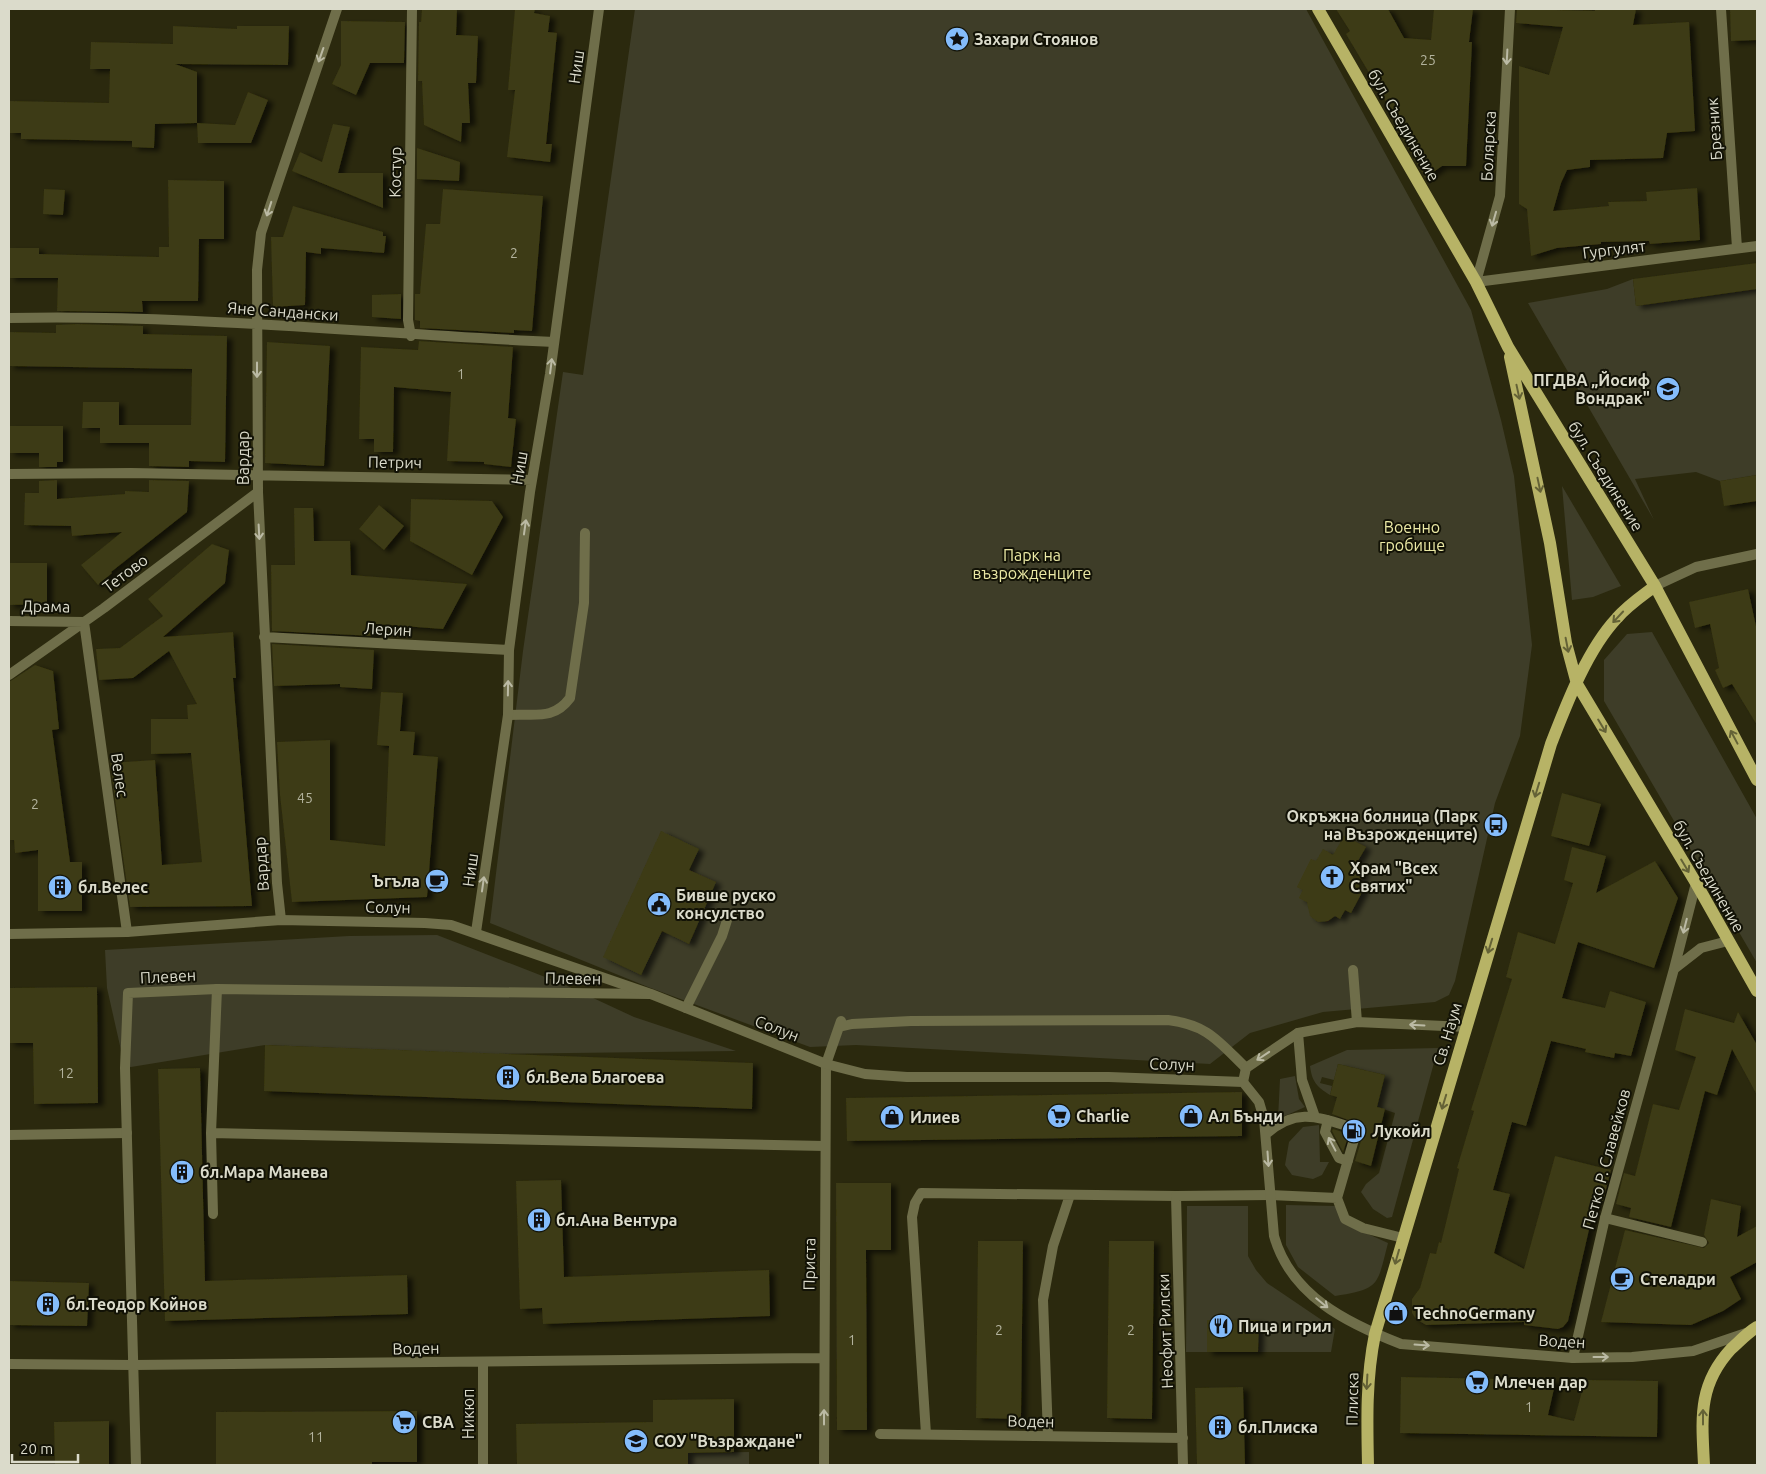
<svg xmlns="http://www.w3.org/2000/svg" width="1766" height="1474" viewBox="0 0 1766 1474" font-family="Ubuntu,sans-serif">
	<style>
		.green { fill: #3e3d28 }
		.building { fill: #3c3a14; filter: url(#shadow) }
		.lines { fill: none; stroke-linecap: round; stroke-linejoin: round }
		.service { stroke: #6f6e4a; stroke-width: 10 }
		.minor { stroke: #6f6e4a; stroke-width: 10 }
		.tertiary { stroke: #6f6e4a; stroke-width: 10 }
		.primary { stroke: #b7b366; stroke-width: 12 }
		.oneway { stroke: #bbbaa4 }
		.oneway2 { stroke: #646236 }
		.labels { text-anchor: middle; dominant-baseline: central; stroke-width: 4; stroke-linejoin: round; paint-order: stroke }
		.number-label { font-size: 14px; fill: #b3b39d }
		.poi-label { font-size: 16px; font-weight: bold; fill: #dbdbcb; stroke: #121206; text-anchor: start }
		.street-label { font-size: 16px; fill: #dbdbcb; stroke: #121206 }
		.park-label { font-size: 16px; fill: #ebe9a5; stroke: #121206 }
	</style>
	<defs>
		<filter id="shadow"><feDropShadow dx="5.5" dy="3" stdDeviation="2.5" flood-color="#0009"/></filter>
	</defs>
	<rect width="100%" height="100%" fill="#2b290e"/>
	<path class="green" d="M635,9H1306L1471,310L1501,420L1514,476L1532,645L1520,736L1495,803L1455,981L1449,995L1435,1002L1323,1012L1250,1033L1210,1064L856,1045L810,1047L648,987L490,923L523,651L563,372L583,375Z
		M1633,279L1636,306L1757,289V475L1720,481L1696,472L1635,479L1654,520L1528,303L1607,289Z
		M1562,486L1621,586L1593,597L1572,600Z
		M1652,632L1757,819V963L1604,701V660L1627,634Z
		M437,935L563,984L634,1017L736,1051L488,1054L265,1045L125,1068L107,988L105,950L349,936Z
		M1438,1048L1392,1217L1387,1218L1373,1209L1361,1192L1366,1184L1379,1173L1395,1113L1377,1107L1385,1075L1338,1064L1334,1080L1322,1077L1320,1083L1332,1086L1330,1095C1317,1087 1312,1082 1310,1066L1347,1050Z
		M1295,1076L1299,1099L1305,1107L1278,1119L1280,1079Z
		M1319,1125L1320,1162H1329L1322,1175L1313,1179L1292,1175L1285,1165L1289,1142L1303,1127Z
		M1286,1205L1336,1206L1357,1229L1388,1243C1377,1286 1380,1289 1335,1296L1298,1267L1286,1245Z
		M1187,1206H1248V1256L1256,1270L1267,1283L1335,1329L1331,1352H1258L1259,1321L1207,1320V1352H1186Z
		M749,1452V1465H688V1453Z"/>
	<path class="building" d="M422,9H457L456,35L478,36L476,83H468L470,123H462L461,142L424,125L422,81H418L419,22H421Z
		M515,9H535L534,13L550,16L548,32L557,33L546,144H552L550,162L507,157L515,90H508Z
		M1336,9H1388L1404,38L1431,40L1434,9H1473L1469,42H1472L1466,166H1442L1425,178L1396,127L1400,125L1346,34L1350,31Z
		M1517,9L1595,11V9H1636L1633,25L1689,22L1695,131L1667,133L1663,158L1590,160V167L1567,170L1561,183L1553,211L1609,206L1608,202L1647,201L1646,192L1697,188L1700,240L1650,244L1649,241L1601,242V244L1557,248L1531,256L1527,209L1519,204V66L1549,75L1563,27L1516,23Z
		M1730,9H1757V40L1731,41Z
		M341,21L405,22L404,63H370L356,95L332,84L341,65Z
		M173,26L237,29V26H289L288,65L175,64L197,72V123L155,124L154,148L132,147V141L21,139V133H9V101L109,103L110,69H90L91,42L173,44Z
		M248,92L268,100L251,143H198L197,123L235,125Z
		M333,124L350,127L338,173H383V208L292,171L300,152L322,162Z
		M417,148L460,162L459,181L417,179Z
		M168,180L224,181V239H199L198,301H142L143,312L57,311L58,278H9V248H39V254L159,257V247H169Z
		M44,189L65,190L63,215L43,214Z
		M443,189L543,196L532,331L514,330V333L420,328V321L415,320V294H420L426,224H440Z
		M293,206L383,232V236H386L384,253L321,248V254L306,252L305,305L273,307L271,237H283Z
		M1757,263V289L1636,306L1633,279Z
		M401,294V319L372,317V295Z
		M77,324L143,326V334L227,336L225,462L189,461V467L149,466V443H100V428H82L83,402H119V425H191L192,369L9,366V332L56,333V325Z
		M419,341L513,347L508,418L516,419L511,467L484,464V462L447,461L451,392L394,387L393,452H374V439H359L361,347L418,350Z
		M267,342L330,346L324,466L265,463Z
		M9,426H63V462H57V467H39V453H9Z
		M1757,475V501L1724,506L1720,481Z
		M57,480V499L125,494V491L149,492V480L189,481L187,512L111,572L112,573L98,585L81,565L122,532L72,536L71,526L24,525L25,493H39V481Z
		M411,499L492,501L503,517L472,575L410,541Z
		M379,505L404,526L384,550L359,529Z
		M294,508H313L314,541H350L351,575L467,584L443,629L376,624L375,636L272,631L271,565H295Z
		M212,544L229,550L225,583L163,637L233,632L236,678H233L252,906L130,907L110,763L155,760L162,865L202,862L191,753L151,754V719H188L187,705L197,704L169,651L133,678L99,680L96,649L120,648L163,616L148,599Z
		M9,563H47V604L9,605Z
		M1748,589L1757,631V725L1732,684L1723,688L1715,670L1719,668L1710,624L1695,628L1689,602Z
		M272,644L374,650L372,689L340,687V684L274,686Z
		M35,665L53,671L59,729L52,730L70,862H82V911H38V850L15,853L14,840H9V682Z
		M381,692L403,693L400,731L415,732L413,755L438,757L427,897L292,902L280,795L277,742L330,740V840L385,846L389,746L377,745Z
		M1562,793L1601,804L1589,846L1551,836Z
		M661,831L699,849L689,870L716,882L689,944L662,931L641,975L603,957Z
		M1344,836L1366,847L1355,866L1365,871L1360,882L1366,885L1351,913L1345,910L1340,919L1335,916L1328,921L1318,922L1310,916L1307,902L1299,898L1303,890L1297,887L1311,859L1316,861L1323,849L1333,855Z
		M1572,847L1606,856L1596,893L1655,861L1678,898L1654,968L1578,942L1562,998L1605,1008L1610,991L1646,1002L1631,1056L1615,1053L1614,1058L1585,1052L1586,1049L1551,1041L1526,1126L1512,1122L1493,1190L1510,1194L1494,1253L1524,1269L1555,1156L1611,1170L1603,1201L1596,1199L1568,1321L1563,1327L1558,1329L1524,1325V1322L1426,1325L1416,1319L1412,1313V1299L1420,1288L1430,1253L1436,1254L1439,1242L1441,1243L1459,1169L1457,1168L1474,1111L1471,1110L1512,979L1506,977L1518,932L1555,944L1573,883L1564,880Z
		M97,987L98,1103L34,1104L33,1043H9V988Z
		M1685,1009L1734,1023L1738,1012L1757,1045V1095L1732,1049L1717,1095L1705,1091L1671,1227L1629,1217L1631,1208L1616,1204L1624,1173L1635,1176L1653,1104L1679,1110L1696,1057L1675,1050Z
		M265,1045L753,1063L752,1109L264,1091Z
		M1338,1064L1385,1075L1377,1107L1385,1109L1371,1166L1355,1161L1364,1131L1362,1125L1332,1114L1337,1097L1330,1095Z
		M200,1068L205,1281L407,1275L408,1314L165,1321L158,1069Z
		M1242,1092V1136L847,1141L846,1098Z
		M1333,1129L1349,1134L1343,1152L1332,1131Z
		M561,1180L564,1277L769,1270L770,1316L543,1324L542,1308L520,1309L516,1181Z
		M836,1183H891V1250H866L867,1430H837Z
		M1711,1199L1741,1206L1737,1237L1757,1226V1262L1730,1277L1741,1299L1723,1311L1691,1325L1601,1322L1625,1230L1704,1248L1709,1243L1704,1235Z
		M978,1241H1023L1021,1419L976,1418Z
		M1109,1241H1154L1152,1419L1107,1418Z
		M9,1281L89,1283L87,1326L9,1325Z
		M1207,1320H1259L1258,1352H1207Z
		M1401,1377L1556,1380L1548,1415L1574,1421L1585,1380L1658,1381L1657,1437L1400,1433Z
		M1243,1387L1245,1465H1197L1195,1388Z
		M734,1399V1452L688,1453V1465H517L516,1424L653,1422V1400Z
		M417,1411V1462H372V1465H216V1412Z
		M109,1421V1465H55L54,1422Z"/>
	<g class="lines">
		<path class="service" d="M508,715C534,713 553,721 570,698L584,603L585,533
			M1353,970L1357,1022
			M686,1008L722,936L728,917
			M839,1027L852,1024L911,1021L1168,1020C1208,1025 1218,1041 1246,1068
			M1298,1033L1302,1080L1315,1117
			M826,1064L841,1021
			M1328,1120L1325,1132L1339,1158L1348,1161
			M211,1133L825,1146
			M1266,1134C1298,1106 1320,1118 1357,1129L1337,1198L1345,1219L1363,1228L1403,1238
			M9,1135L127,1133
			M1270,1195L1337,1198
			M213,1214L211,1133L217,989
			M1605,1218L1702,1242
			M926,1434L912,1217L915,1203L921,1193L1176,1196
			M1048,1436L1043,1300L1053,1246L1070,1195"/>
		<path class="minor" d="M1510,9L1500,196L1476,282L1757,246
			M1721,9L1737,248
			M9,318C191,314 372,334 554,342
			M411,336L408,320L412,9
			M9,474L131,473L532,480
			M1655,586L1696,567L1757,554
			M9,621L84,622L127,932
			M264,637L509,650
			M9,675L104,608L258,492
			M281,920L277,883L258,492L257,270L261,233L337,9
			M476,932L508,715L509,650L530,492L550,374L599,9
			M1674,969L1701,948L1728,941
			M1243,1082L1246,1068L1298,1033L1357,1022L1466,1027
			M1573,1358L1605,1218L1674,969L1696,883
			M483,1362V1465
			M9,1364L134,1365L823,1358
			M880,1434L1183,1438
			M136,1465L125,1068L128,993L217,989L650,994
			M824,1465L826,1064
			M1183,1465L1176,1196L1270,1195"/>
		<path class="tertiary" d="M9,934L127,932L281,920L425,923L451,925L651,994L826,1064L865,1074L907,1077H1109L1243,1082L1259,1102L1264,1119L1274,1236C1291,1296 1347,1323 1401,1344L1573,1358L1632,1357L1693,1351L1746,1333"/>
		<path class="primary" d="M1318,9L1476,282L1508,347L1655,586L1757,780
			M1510,357L1550,543L1566,643L1577,684L1696,883L1757,991
			M1368,1465C1367,1421 1366,1378 1375,1334L1551,744C1567,703 1587,650 1617,618C1628,605 1642,596 1655,586
			M1704,1465C1702,1420 1697,1386 1731,1349C1740,1341 1747,1333 1757,1327"/>
	</g>
	<defs><path id="oneway-shaft" d="M-6 0H5M1.5-3L5.5 0L1.5 3" fill="none" stroke-width="1.6" stroke-linecap="round" stroke-linejoin="round" transform="scale(1.25)"/></defs>
	<g class="oneway">
		<use href="#oneway-shaft" transform="translate(321 55) rotate(109)"/>
		<use href="#oneway-shaft" transform="translate(1507 57) rotate(93)"/>
		<use href="#oneway-shaft" transform="translate(269 209) rotate(108)"/>
		<use href="#oneway-shaft" transform="translate(1494 219) rotate(106)"/>
		<use href="#oneway-shaft" transform="translate(551 366) rotate(-83)"/>
		<use href="#oneway-shaft" transform="translate(257 370) rotate(90)"/>
		<use href="#oneway-shaft" transform="translate(525 527) rotate(-82)"/>
		<use href="#oneway-shaft" transform="translate(259 532) rotate(87)"/>
		<use href="#oneway-shaft" transform="translate(508 688) rotate(-89)"/>
		<use href="#oneway-shaft" transform="translate(483 884) rotate(-82)"/>
		<use href="#oneway-shaft" transform="translate(1685 926) rotate(104)"/>
		<use href="#oneway-shaft" transform="translate(1417 1025) rotate(-177)"/>
		<use href="#oneway-shaft" transform="translate(1263 1056) rotate(146)"/>
		<use href="#oneway-shaft" transform="translate(1332 1144) rotate(-118)"/>
		<use href="#oneway-shaft" transform="translate(1268 1159) rotate(86)"/>
		<use href="#oneway-shaft" transform="translate(1322 1303) rotate(39)"/>
		<use href="#oneway-shaft" transform="translate(1422 1345) rotate(4)"/>
		<use href="#oneway-shaft" transform="translate(1601 1357)"/>
		<use href="#oneway-shaft" transform="translate(824 1417) rotate(-90)"/>
	</g>
	<g class="oneway2">
		<use href="#oneway-shaft" transform="translate(1518 392) rotate(78)"/>
		<use href="#oneway-shaft" transform="translate(1539 485) rotate(78)"/>
		<use href="#oneway-shaft" transform="translate(1618 617) rotate(133)"/>
		<use href="#oneway-shaft" transform="translate(1567 645) rotate(79)"/>
		<use href="#oneway-shaft" transform="translate(1602 726) rotate(59)"/>
		<use href="#oneway-shaft" transform="translate(1734 737) rotate(-118)"/>
		<use href="#oneway-shaft" transform="translate(1537 790) rotate(107)"/>
		<use href="#oneway-shaft" transform="translate(1685 866) rotate(59)"/>
		<use href="#oneway-shaft" transform="translate(1490 946) rotate(107)"/>
		<use href="#oneway-shaft" transform="translate(1444 1102) rotate(107)"/>
		<use href="#oneway-shaft" transform="translate(1397 1257) rotate(106)"/>
		<use href="#oneway-shaft" transform="translate(1367 1382) rotate(93)"/>
		<use href="#oneway-shaft" transform="translate(1703 1417) rotate(-90)"/>
	</g>
	<defs>
		<g id="sight-disc" transform="scale(1.25)"><circle r="9.5" fill="#84bcfb" stroke="#121206"/><path d="M0-6L1.8-2.2L6-1.7L2.9 1.2L3.7 5.4L0 3.3L-3.7 5.4L-2.9 1.2L-6-1.7L-1.8-2.2Z" fill="#111"/></g>
		<g id="school-disc" transform="scale(1.25)"><circle r="9.5" fill="#84bcfb" stroke="#121206"/><path d="M0-5L7-2L0 1L-7-2ZM-4 1L0 2.5L4 1V4Q0 6-4 4Z" fill="#111"/></g>
		<g id="bus-disc" transform="scale(1.25)"><circle r="9.5" fill="#84bcfb" stroke="#121206"/><path d="M-5-6H5V4H4V6H2V4H-2V6H-4V4H-5ZM-3.5-4V0h7V-4ZM-3.5 1.2v1.5H-2V1.2ZM2 1.2v1.5H3.5V1.2Z" fill="#111"/></g>
		<g id="church-disc" transform="scale(1.25)"><circle r="9.5" fill="#84bcfb" stroke="#121206"/><path d="M-1.2-6h2.4v3.5h3.3v2.4h-3.3V6h-2.4V-.1h-3.3v-2.4h3.3Z" fill="#111"/></g>
		<g id="cafe-disc" transform="scale(1.25)"><circle r="9.5" fill="#84bcfb" stroke="#121206"/><path d="M-5.5-4.5H6V0H3Q3 3.5 0 3.5H-2.5Q-5.5 3.5-5.5 0ZM3-3.2v2h1.7v-2ZM-6 4.5H4V6H-6Z" fill="#111"/></g>
		<g id="building-disc" transform="scale(1.25)"><circle r="9.5" fill="#84bcfb" stroke="#121206"/><path d="M-4-6H4V6H1V3H-1V6H-4ZM-2.5-4.3h1.7v1.8h-1.7ZM.8-4.3h1.7v1.8H.8ZM-2.5-1h1.7V.8h-1.7ZM.8-1h1.7V.8H.8Z" fill="#111"/></g>
		<g id="civic-disc" transform="scale(1.25)"><circle r="9.5" fill="#84bcfb" stroke="#121206"/><path d="M-.6-6.5H3V-4.5H.6V-3L4-1V1h2V6H-6V1h2V-1L-.6-3ZM-1.2 2.5V6h2.4V2.5Z" fill="#111"/></g>
		<g id="supermarket-disc" transform="scale(1.25)"><circle r="9.5" fill="#84bcfb" stroke="#121206"/><path d="M-6-5.5h2.5l.6 2H6L4.5 2H-2.5L-4.4-4H-6ZM-1.5 3.2a1.3 1.3 0 1 0 .1 0ZM3 3.2a1.3 1.3 0 1 0 .1 0Z" fill="#111"/></g>
		<g id="shop-disc" transform="scale(1.25)"><circle r="9.5" fill="#84bcfb" stroke="#121206"/><path d="M-5-2.5h2.3a2.7 3.5 0 0 1 5.4 0H5L5.5 6h-11ZM-1.5-2.5h3a1.5 2.3 0 0 0-3 0Z" fill="#111"/></g>
		<g id="fuel-disc" transform="scale(1.25)"><circle r="9.5" fill="#84bcfb" stroke="#121206"/><path d="M-5.5-6h7V0h2V4h1.3V-2.5L3-4.5l.8-.8L6-3V5H2.5V1h-1V6h-7ZM-4.2-4.7v3.2H.2V-4.7Z" fill="#111"/></g>
		<g id="restaurant-disc" transform="scale(1.25)"><circle r="9.5" fill="#84bcfb" stroke="#121206"/><path d="M-5-6h1v4h1v-4h1v4h1v-4h1v5L-1.5 .5V6h-2V.5L-5-1ZM5-6V6H3V1.5H1.5Q1.5-4 5-6Z" fill="#111"/></g>
	</defs>
	<g fill-rule="evenodd">
		<use href="#sight-disc" x="957" y="39"/>
		<use href="#school-disc" x="1668" y="389"/>
		<use href="#bus-disc" x="1496" y="825"/>
		<use href="#church-disc" x="1332" y="877"/>
		<use href="#cafe-disc" x="437" y="881"/>
		<use href="#building-disc" x="60" y="887"/>
		<use href="#civic-disc" x="659" y="904"/>
		<use href="#building-disc" x="508" y="1077"/>
		<use href="#supermarket-disc" x="1059" y="1116"/>
		<use href="#shop-disc" x="1191" y="1116"/>
		<use href="#shop-disc" x="892" y="1117"/>
		<use href="#fuel-disc" x="1354" y="1131"/>
		<use href="#building-disc" x="182" y="1172"/>
		<use href="#building-disc" x="539" y="1220"/>
		<use href="#cafe-disc" x="1622" y="1279"/>
		<use href="#building-disc" x="48" y="1304"/>
		<use href="#shop-disc" x="1396" y="1313"/>
		<use href="#restaurant-disc" x="1221" y="1326"/>
		<use href="#supermarket-disc" x="1477" y="1382"/>
		<use href="#supermarket-disc" x="404" y="1422"/>
		<use href="#building-disc" x="1220" y="1427"/>
		<use href="#school-disc" x="636" y="1441"/>
	</g>
	<g class="labels">
		<g class="number-label">
			<text x="1428" y="60">25</text>
			<text x="514" y="253">2</text>
			<text x="461" y="374">1</text>
			<text x="305" y="798">45</text>
			<text x="35" y="804">2</text>
			<text x="66" y="1073">12</text>
			<text x="999" y="1330">2</text>
			<text x="1131" y="1330">2</text>
			<text x="852" y="1340">1</text>
			<text x="1529" y="1407">1</text>
			<text x="316" y="1437">11</text>
		</g>
		<g class="poi-label">
			<text x="974" y="39">Захари Стоянов</text>
			<text x="1650" y="380" text-anchor="end">ПГДВА „Йосиф<tspan x="1650" dy="18">Вондрак"</tspan></text>
			<text x="1478" y="816" text-anchor="end">Окръжна болница (Парк<tspan x="1478" dy="18">на Възрожденците)</tspan></text>
			<text x="1350" y="868">Храм "Всех<tspan x="1350" dy="18">Святих"</tspan></text>
			<text x="420" y="881" text-anchor="end">Ъгъла</text>
			<text x="78" y="887">бл.Велес</text>
			<text x="676" y="895">Бивше руско<tspan x="676" dy="18">консулство</tspan></text>
			<text x="526" y="1077">бл.Вела Благоева</text>
			<text x="1076" y="1116">Charlie</text>
			<text x="1208" y="1116">Ал Бънди</text>
			<text x="910" y="1117">Илиев</text>
			<text x="1372" y="1131">Лукойл</text>
			<text x="200" y="1172">бл.Мара Манева</text>
			<text x="556" y="1220">бл.Ана Вентура</text>
			<text x="1640" y="1279">Стеладри</text>
			<text x="66" y="1304">бл.Теодор Койнов</text>
			<text x="1414" y="1313">TechnoGermany</text>
			<text x="1238" y="1326">Пица и грил</text>
			<text x="1494" y="1382">Млечен дар</text>
			<text x="422" y="1422">CBA</text>
			<text x="1238" y="1427">бл.Плиска</text>
			<text x="654" y="1441">СОУ "Възраждане"</text>
		</g>
		<g class="street-label">
			<text transform="translate(576 67) rotate(-82)">Ниш</text>
			<text transform="translate(1404 125) rotate(60)">бул. Съединение</text>
			<text transform="translate(1714 129) rotate(-94)">Брезник</text>
			<text transform="translate(1488 146) rotate(-87)">Болярска</text>
			<text transform="translate(395 172) rotate(-89)">Костур</text>
			<text transform="translate(1614 249) rotate(-7)">Гургулят</text>
			<text transform="translate(283 311) rotate(4)">Яне Сандански</text>
			<text transform="translate(243 458) rotate(-90)">Вардар</text>
			<text transform="translate(395 462) rotate(1)">Петрич</text>
			<text transform="translate(519 468) rotate(-80)">Ниш</text>
			<text transform="translate(1606 476) rotate(58)">бул. Съединение</text>
			<text transform="translate(125 573) rotate(-37)">Тетово</text>
			<text transform="translate(46 606) rotate(1)">Драма</text>
			<text transform="translate(388 629) rotate(3)">Лерин</text>
			<text transform="translate(120 775) rotate(82)">Велес</text>
			<text transform="translate(261 864) rotate(-94)">Вардар</text>
			<text transform="translate(470 870) rotate(-82)">Ниш</text>
			<text transform="translate(1709 876) rotate(60)">бул. Съединение</text>
			<text transform="translate(388 907) rotate(1)">Солун</text>
			<text transform="translate(168 976) rotate(-3)">Плевен</text>
			<text transform="translate(573 978) rotate(1)">Плевен</text>
			<text transform="translate(777 1028) rotate(21)">Солун</text>
			<text transform="translate(1447 1034) rotate(-73)">Св. Наум</text>
			<text transform="translate(1172 1064) rotate(2)">Солун</text>
			<text transform="translate(1606 1159) rotate(-75)">Петко Р. Славейков</text>
			<text transform="translate(809 1264) rotate(-89)">Приста</text>
			<text transform="translate(1165 1331) rotate(-92)">Неофит Рилски</text>
			<text transform="translate(1562 1341) rotate(3)">Воден</text>
			<text transform="translate(416 1348) rotate(-1)">Воден</text>
			<text transform="translate(1352 1399) rotate(-89)">Плиска</text>
			<text transform="translate(468 1414) rotate(-90)">Никюп</text>
			<text transform="translate(1031 1421) rotate(1)">Воден</text>
		</g>
		<g class="park-label">
			<text x="1412" y="527">Военно<tspan x="1412" dy="18">гробище</tspan></text>
			<text x="1032" y="555">Парк на<tspan x="1032" dy="18">възрожденците</tspan></text>
		</g>
	</g>
	<rect width="1766" height="1474" fill="none" stroke="#dbdbcb" stroke-width="20"/>
	<path d="M12 1454v8h66v-8" fill="none" stroke="#dbdbcb" stroke-width="2.5"/>
	<text x="20" y="1454" font-size="15" fill="#dbdbcb" stroke="#121206" stroke-width="4" paint-order="stroke">20 m</text>
</svg>
